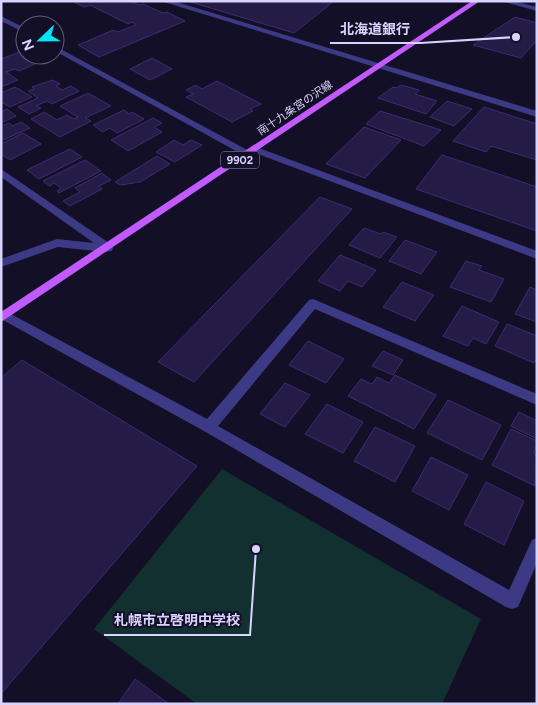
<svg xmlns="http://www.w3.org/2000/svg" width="538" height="705" viewBox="0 0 538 705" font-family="Figtree,'Noto Sans JP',sans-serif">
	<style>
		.green { fill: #12302f }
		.building { fill: #241b47; stroke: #3b2d73 }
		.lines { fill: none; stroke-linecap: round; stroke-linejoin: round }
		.minor { fill: #3d3a85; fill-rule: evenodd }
		.major { fill: #c25bff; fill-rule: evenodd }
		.labels { text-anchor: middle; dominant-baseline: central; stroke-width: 4; stroke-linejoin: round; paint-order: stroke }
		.far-street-label { font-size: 11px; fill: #d9d4ff; stroke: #130f26 }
		.shield { fill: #130f26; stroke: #9e99be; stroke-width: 1 }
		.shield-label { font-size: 11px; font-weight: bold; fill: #d9d4ff }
		.leader { fill: none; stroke: #d9d4ff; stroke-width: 2 }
		.callout-dot { fill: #d9d4ff; stroke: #130f26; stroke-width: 2 }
		.callout-label { font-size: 14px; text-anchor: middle; font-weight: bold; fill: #d9d4ff; stroke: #130f26; stroke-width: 4; stroke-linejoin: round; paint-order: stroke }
	</style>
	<rect width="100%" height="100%" fill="#130f26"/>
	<path class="green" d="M222,469L481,619L442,704H197L94,629Z"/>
	<path class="building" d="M72,1H131L139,5L143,4L163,13L167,12L185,21L99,57L78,45L113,30L118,32L136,25L132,22L128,24L90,5L84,7Z
		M187,1H334L294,33Z
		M515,17L537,23V40L521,58L473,45Z
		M25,50V55L42,56L30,61L35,64L19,71L15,69L6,72L18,80L1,87V59Z
		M152,58L172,69L150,80L130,69Z
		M53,80L60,84L56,86L62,90L71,86L79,91L52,104L47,101L36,106L41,108L29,114L18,107L38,98L28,91L34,89L32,87Z
		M217,81L261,104L250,109L253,111L232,122L186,97L193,94L186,90L196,85L202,89Z
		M401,85L419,90L415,94L437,101L426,114L378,98L393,87L397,88Z
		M15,87L32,97L10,107L1,102V93Z
		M88,93L111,106L85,118L91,121L60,137L31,119L44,112L57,120L67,115L74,119L78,117L60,106Z
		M447,101L472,109L454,126L430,117Z
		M484,107L537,124V160L491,146L486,152L453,141Z
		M7,109L16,116L1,123V112Z
		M124,110L129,114L132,112L144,119L117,133L110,128L103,132L93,125Z
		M380,111L441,130L424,146L366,124Z
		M153,118L162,123L154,127L162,132L128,151L111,140Z
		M21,122L30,128L1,141V126L9,123L13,126Z
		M364,127L401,140L365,178L326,164Z
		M23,133L41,144L10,160L1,154V144Z
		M174,140L183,145L191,140L202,145L175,162L156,152Z
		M70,149L82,157L39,179L27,170Z
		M442,155L537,187V231L416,189Z
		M157,156L170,164L140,182L121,185L115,182Z
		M85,160L101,171L59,193L57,191L61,188L54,183L50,186L43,181Z
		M102,173L111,180L99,186L102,189L70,206L63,201L80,192L75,188Z
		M320,197L352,209L194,382L158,362Z
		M364,228L381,234L383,232L397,237L380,258L349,245Z
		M405,240L437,252L421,274L389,261Z
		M340,255L376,270L362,287L348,281L340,291L318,281Z
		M466,261L482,266L479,270L504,279L491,302L450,287Z
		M402,282L434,295L415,321L383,307Z
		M530,287L537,290V322L515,314Z
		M462,306L499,322L486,344L473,338L468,346L443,336Z
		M507,324L537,336V358L534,363L495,346Z
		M308,341L344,359L326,383L289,365Z
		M383,351L403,360L393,375L372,366Z
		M22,360L197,466L1,694V378Z
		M395,375L436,395L414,429L348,396L361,379L372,384L377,377L389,383Z
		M285,383L310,395L285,427L260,414Z
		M448,400L501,425L482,460L427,433Z
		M327,404L363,422L343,453L305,434Z
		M519,412L537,421V439L511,426Z
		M375,427L415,446L395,482L354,461Z
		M511,429L537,441L534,454L537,455L535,486L492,465Z
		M431,457L468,475L449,510L412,491Z
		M486,482L524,501L504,545L464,524Z
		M135,679L169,704H118Z"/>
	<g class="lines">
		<path class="minor" d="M161,1H173L537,111V117Z
			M501,1H514L537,7V11Z
			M1,16L25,28V33L1,21Z
			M55,46L251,152L253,154L248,157L245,156L55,51Z
			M256,147L537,251V259L253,152V148Z
			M1,169L112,245L113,248L112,251L105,252L58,247L1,267V259L57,239L94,243L1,177Z
			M313,299L537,394V405L315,309L218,426L509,590L532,540L537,538V563L518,607L512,609L506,607L204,431L1,319V313H9L207,419L309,300Z"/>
		<path class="major" d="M472,1H480L1,322V312Z"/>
	</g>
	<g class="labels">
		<g class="far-street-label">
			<text transform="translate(295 108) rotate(-34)">南十九条宮の沢線</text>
		</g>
		<rect class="shield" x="221" y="151.5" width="38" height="17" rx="4"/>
		<g class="shield-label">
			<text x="240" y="160">9902</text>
		</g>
	</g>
	<path class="leader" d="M516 37L420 43H330M256 549L250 635H104"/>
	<g class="callout-dot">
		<circle cx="516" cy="37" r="5"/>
		<circle cx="256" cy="549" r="5"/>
	</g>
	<g class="callout-label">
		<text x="375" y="34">北海道銀行</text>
		<text x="177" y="625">札幌市立啓明中学校</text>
	</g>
	<rect width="538" height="705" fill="none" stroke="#d9d4ff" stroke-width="5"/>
	<g transform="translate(40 40) rotate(248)"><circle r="24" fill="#130f26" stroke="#625e7d"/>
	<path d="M0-4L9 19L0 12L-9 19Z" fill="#00e5ff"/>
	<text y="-8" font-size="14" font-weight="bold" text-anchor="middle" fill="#d9d4ff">N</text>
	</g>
</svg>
